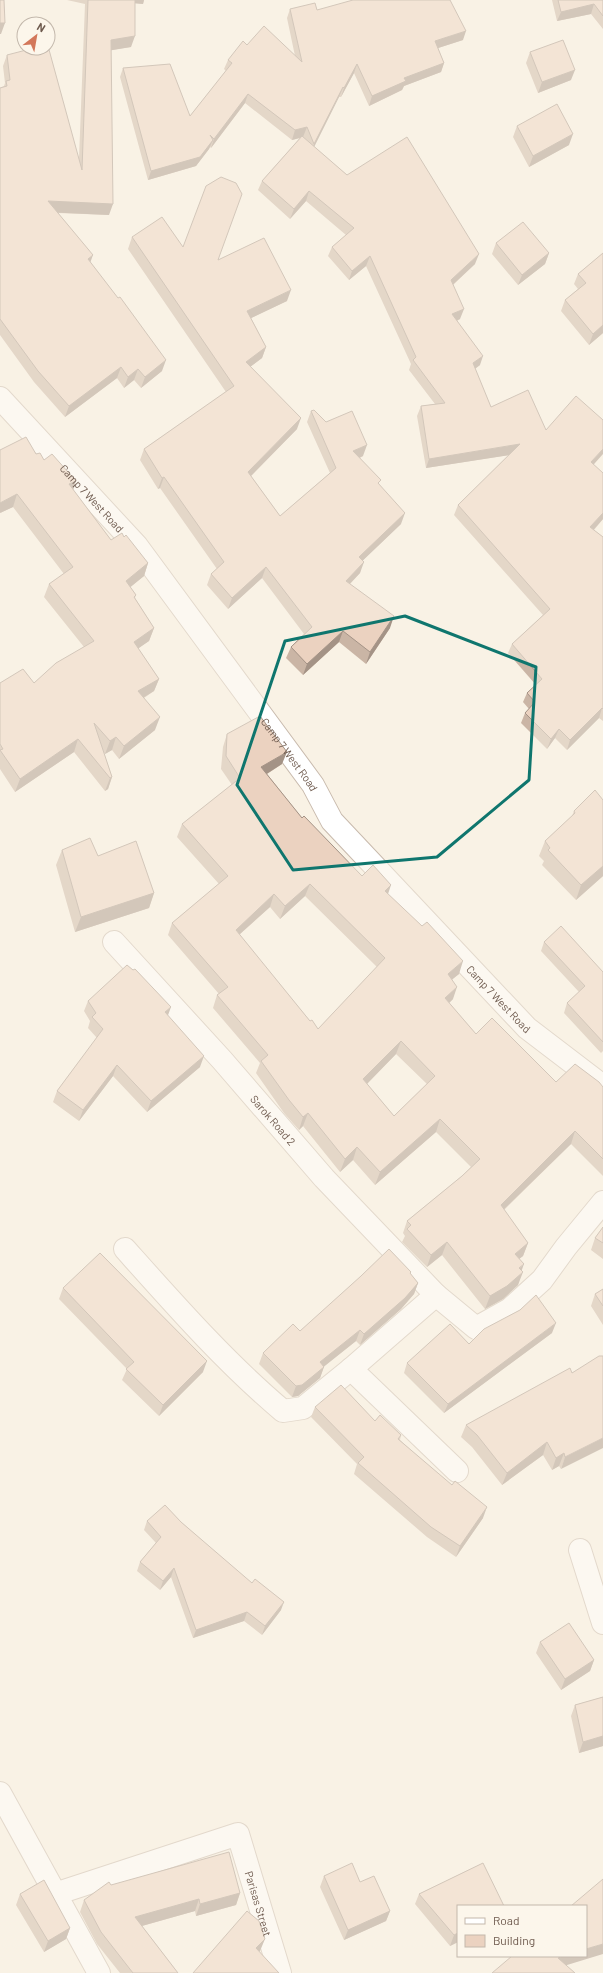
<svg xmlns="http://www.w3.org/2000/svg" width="603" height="1973" viewBox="0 0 603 1973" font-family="Barlow,sans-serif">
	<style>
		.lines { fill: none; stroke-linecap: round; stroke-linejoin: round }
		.minor-casing { stroke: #c8baad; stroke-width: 24 }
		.minor { stroke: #fff; stroke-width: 22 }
		.wall { fill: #cab5a5; fill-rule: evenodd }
		.shaded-wall { fill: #a49386 }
		.building { fill: #ebd2c0; stroke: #a49386; fill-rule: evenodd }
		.marked { fill: none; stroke: #0f766e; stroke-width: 3; stroke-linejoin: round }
		.labels { text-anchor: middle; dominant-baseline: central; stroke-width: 3; stroke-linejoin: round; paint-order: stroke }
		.street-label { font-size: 11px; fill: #6e5a4e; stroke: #fcf6eb }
	</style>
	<rect width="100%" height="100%" fill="#f9f2e5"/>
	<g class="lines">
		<g class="minor-casing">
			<g id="minor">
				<path id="s1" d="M0,398L137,546L313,785L332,821L527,1028L603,1086"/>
				<path id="s2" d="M114,942L222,1060L324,1178L436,1295L476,1328L510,1309L542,1280L566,1247L603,1202"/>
				<path d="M125,1249C175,1305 226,1363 283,1411L303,1408L351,1369L436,1295"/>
				<path d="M351,1369L457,1471"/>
				<path d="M580,1550L603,1623"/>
				<path d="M0,1793L99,1973"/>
				<path id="s3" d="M55,1894L238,1834L280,1973"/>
			</g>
		</g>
		<use href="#minor" class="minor"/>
	</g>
	<path class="wall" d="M67,0H144L143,4L135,3L131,47L111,50L109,215L58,213L162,371L141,388L134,380L124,388L117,378L65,417L34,382L0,335V88L4,86L5,83L3,66L7,55L79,158L85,4Z
		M552,0H603V29L591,14L557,21Z
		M290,9L317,10L463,40L438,48L444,63L441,72L404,86L402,90L369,106L354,73L341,97H339L314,147L347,175L475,264L453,285L460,319L457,321L480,365L475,369L491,407L546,430L594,465L603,519L594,530L603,537V721L599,718L567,750L555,738L547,749L521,723L525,713L529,709L523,702L527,693L536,685L508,653L512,644L543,615L454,515L458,505L509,455L426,468L417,416L421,406L435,404L409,370L411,364L366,266L349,280L328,256L332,247L346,235L306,201L290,219L258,190L262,181L300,138L292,140L245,103L211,148L210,147L209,149L196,166L148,180L120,77L123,68L190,116L226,71L224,69L228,60L247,45L295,56L287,18Z
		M530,52L571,80L538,93L526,63Z
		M517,126L569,145L529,167L513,137Z
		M132,237L183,247L218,260L287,301L251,318L266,347L262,358L250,367L297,429L251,476L280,516L330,473L307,422L311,411L326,422L363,456L360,458L379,485L401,524L363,560L360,573L350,584L390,628L366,664L339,642L303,675L286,658L291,647L304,634L262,578L228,609L207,585L211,574L217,569L160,488L158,489L140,460L144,449L226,392L128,249Z
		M496,243L549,253L545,264L518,285L492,254Z
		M603,253V333L589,345L561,311L565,300L578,289L574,284L578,274Z
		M36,454L44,460L73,490L111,540L124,537L148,563L144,576L130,587L136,595L135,598L154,628L149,641L138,648L159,679L154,691L144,698L155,730L119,759L112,750L105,754L104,753L112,777L108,789L105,791L74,752L15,792L0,769V683H34L84,647L44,597L49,584L64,574L13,507L0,513Z
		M227,734L282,764L267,774L302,818L362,876L388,894L459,974L452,979L453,999L449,1003L476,1034L556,1082L603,1087V1176L571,1144L504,1210L528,1243L523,1256L519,1259L521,1270L518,1285L503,1299L485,1309L442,1255L427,1267L402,1242L405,1236L403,1233L407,1221L462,1176L471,1167L436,1132L375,1185L353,1160L340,1172L303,1126L299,1130L284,1113L256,1073L260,1063L213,1008L217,995L219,994L168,935L172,923L219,884L177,837L182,824L232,785L221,769L223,747ZM305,896L377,967L318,1029L310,1021L239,935L270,907L280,919ZM396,1054L427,1084L394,1116L367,1084Z
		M595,790L603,876L576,900L542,865L544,861L539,856L545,841L572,816L574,811Z
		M62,850L98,856L154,893L149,908L75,932L56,865Z
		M544,942L603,972V1051L601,1053L564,1013L567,1003L579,992L541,951Z
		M88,1001L168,1016L200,1067L147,1112L113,1076L79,1121L53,1102L57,1091L97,1038L88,1028L90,1021L84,1011Z
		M603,1227V1259L591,1250L595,1238Z
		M410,1274L418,1283L414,1294L401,1309L360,1345L356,1341L324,1366L320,1378L298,1396L292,1397L259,1364L263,1353L300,1331Z
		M63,1288L203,1372L159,1416L122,1380L127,1369L59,1299Z
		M603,1289V1325L591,1306L595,1294Z
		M552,1333L444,1413L404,1373L407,1363L469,1344Z
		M603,1356L561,1469L559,1466L552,1470L543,1455L502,1485L472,1447L461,1437L466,1425L572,1373Z
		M315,1407L375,1421L401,1435L400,1440L483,1518L456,1557L427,1537L354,1474L357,1464L311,1417Z
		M147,1521L181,1522L281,1610L262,1635L244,1621L193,1638L171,1577L160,1590L137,1571L140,1562L156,1543L144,1530Z
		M540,1642L594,1660L590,1671L561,1690L536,1653Z
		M603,1697V1746L579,1753L571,1716L575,1705Z
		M483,1863L458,1942L450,1946L415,1904L419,1894Z
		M324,1876L360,1882L390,1911L386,1921L344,1940L320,1887Z
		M111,1885L240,1893L236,1905L196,1916L195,1911L142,1926L178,1973H120L97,1944L80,1912L84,1900Z
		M20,1894L70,1928L66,1939L44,1952L16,1905Z"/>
	<path class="shaded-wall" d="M132,0H144L143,4L131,3Z
		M594,4L591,14L557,21L561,12Z
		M0,23H5L1,34H0Z
		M466,31L463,40L432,50L435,41Z
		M135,36L131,47L107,51L111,40Z
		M444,63L441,72L404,86L402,90L369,106L372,96L404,78Z
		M357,64L354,73L341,97L344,88Z
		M575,70L571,80L538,93L542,82Z
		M343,87L339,97L311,153L314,144Z
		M248,94L245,103L211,148L214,139Z
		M307,127L303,137L292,140L295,130Z
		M573,134L569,145L529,167L533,156Z
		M213,140L209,149L196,166L148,180L151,171Z
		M309,191L306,201L290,219L294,209Z
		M48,201L113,204L109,215L44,212Z
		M549,253L545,264L518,285L522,275Z
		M479,254L475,264L447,290L451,280Z
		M93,255L89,266L88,259Z
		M370,256L366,266L349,280L352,271Z
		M291,290L287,301L243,322L247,311Z
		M464,309L460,319L448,324L452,314Z
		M603,325V333L589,345L593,334Z
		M266,347L262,358L242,373L246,362Z
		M483,356L480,365L469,373L473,363Z
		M166,360L162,371L141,388L145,377Z
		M121,367L117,378L65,417L69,406Z
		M138,369L134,380L124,388L128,377Z
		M301,418L297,429L244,483L248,472Z
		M520,444L516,454L426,468L429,459Z
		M367,445L363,456L349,462L353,451Z
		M603,449V454L587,472L591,462Z
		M164,477L160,488L158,489L162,478Z
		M76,481L72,494L69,484Z
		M17,494L13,507L0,513V503Z
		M405,513L401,524L355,568L359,557Z
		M603,513V519L587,537L590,527Z
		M364,562L360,573L342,592L346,581Z
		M148,563L144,576L122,594L126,581Z
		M266,567L262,578L228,609L232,598Z
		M394,616L390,628L366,664L370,652Z
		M154,628L149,641L129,655L134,642Z
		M343,631L339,642L303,675L307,664Z
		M159,679L154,691L133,704L138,691Z
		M602,708L599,718L567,750L570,740Z
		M160,717L155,730L119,759L124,746Z
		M559,729L555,738L547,749L551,739Z
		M116,737L112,750L105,754L110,741Z
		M78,739L74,752L15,792L20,779Z
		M287,752L282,764L257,780L261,767Z
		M112,777L108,789L105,791L110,778Z
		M603,866V876L576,900L581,885Z
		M310,884L305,896L280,919L285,906Z
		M391,885L387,897L385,891Z
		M154,893L149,908L75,932L81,917Z
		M274,894L270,907L231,942L236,930Z
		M463,961L459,974L443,987L448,974Z
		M457,987L453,999L441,1011L445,998Z
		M171,1007L167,1018L165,1012Z
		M401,1041L396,1054L359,1092L363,1079Z
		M204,1056L200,1067L147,1112L151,1101Z
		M117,1065L113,1076L79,1121L83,1110Z
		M308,1113L303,1126L299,1130L303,1117Z
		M440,1119L436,1132L375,1185L380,1172Z
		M575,1131L571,1144L496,1217L501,1205Z
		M357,1147L353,1160L340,1172L345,1159Z
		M447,1242L442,1255L427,1267L431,1255Z
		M528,1243L523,1256L510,1266L515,1254Z
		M524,1264L520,1275L523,1272L518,1285L503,1299L485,1309L490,1296Z
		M418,1283L414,1294L401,1309L360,1345L364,1334Z
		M556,1323L552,1333L444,1413L448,1404Z
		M360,1330L356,1341L316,1373L320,1362Z
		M207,1361L203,1372L159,1416L163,1405Z
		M324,1367L320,1378L298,1396L292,1397L296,1386Z
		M603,1438V1448L561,1469L565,1457Z
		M547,1442L543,1455L502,1485L507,1473Z
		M564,1453L559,1466L552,1470L556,1458Z
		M487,1507L483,1518L456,1557L460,1546Z
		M174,1568L171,1577L160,1590L163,1581Z
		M284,1602L281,1610L262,1635L265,1626Z
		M247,1612L244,1621L193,1638L196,1630Z
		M594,1660L590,1671L561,1690L565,1679Z
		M603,1736V1746L579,1753L583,1742Z
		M240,1893L236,1905L196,1916L200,1904Z
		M199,1899L195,1911L131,1929L135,1917Z
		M390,1911L386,1921L344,1940L348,1930Z
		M70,1928L66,1939L44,1952L48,1941Z
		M458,1933V1942L450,1946L454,1935Z
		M265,1939L260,1951L252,1960L256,1948Z
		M603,1944V1954L554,1969L558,1958L564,1956H586V1949Z"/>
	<path class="building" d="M0,0H4L5,23H0Z
		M88,0H135V36L111,40L113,204L48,201L93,255L88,259L118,298L120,297L166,360L145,377L138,369L128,377L121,367L69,406L38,371L0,319V88L7,86L6,81L10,80L7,55L34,48H48V46L82,170Z
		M353,0H450L466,31L435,41L444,63L404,78L406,81L372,96L357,64L344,88L343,87L314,144L307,127L295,130L248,94L214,139L210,135L213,140L200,157L151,171L123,68L170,64L190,116L232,63L228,60L243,41L247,45L264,26L302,62L290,9L315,3L317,10Z
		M558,0H603V16L594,4L561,12Z
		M563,40L575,70L542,82L530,52Z
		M557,104L573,134L533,156L517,126Z
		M302,136L347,175L407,137L479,254L451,280L464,309L452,314L483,356L473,363L491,407L528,390L546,430L576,396L603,420V449L591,462L603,473V513L590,527L603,537V709L602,708L570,740L559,729L551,739L525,713L535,702L527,693L542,679L512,644L550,609L458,505L520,444L429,459L421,406L445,403L413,360L416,357L370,256L352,271L332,247L354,228L309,191L294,209L262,181Z
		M221,177L236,183L242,194L218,260L264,238L291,290L247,311L266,347L246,362L301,418L248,472L280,516L336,468L311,411L314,410L326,422L352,411L367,445L353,451L381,480L378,483L405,513L359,557L364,562L346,581L394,616L370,652L343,631L307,664L291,647L312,627L266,567L232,598L211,574L224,562L164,477L162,478L144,449L234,386L132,237L162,217L183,247L206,186Z
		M523,222L549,253L522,275L496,243Z
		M603,253V325L593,334L565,300L586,283L578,274Z
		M26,437L36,454L40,453L44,460L52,454L76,481L69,484L111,540L122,533L124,537L126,535L148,563L126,581L136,595L134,597L154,628L134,642L159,679L138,691L160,717L124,746L116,737L110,741L94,723L112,777L110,778L78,739L20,779L0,750L3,749L0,744V683L23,669L34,683L56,663L94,641L49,584L73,567L17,494L0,503V450Z
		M260,716L287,752L261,767L302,818L304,816L362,876L373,865L391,885L385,891L422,926L427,922L463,961L448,974L457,987L445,998L476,1034L492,1018L556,1082L575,1064L599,1082L603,1087V1159L575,1131L501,1205L528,1243L515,1254L524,1264L519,1268L523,1272L507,1286L490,1296L447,1242L431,1255L407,1229L411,1225L407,1221L462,1176L480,1159L440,1119L380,1172L357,1147L345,1159L308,1113L303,1117L289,1100L261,1061L268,1055L217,995L228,987L172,923L228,876L182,824L240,778L226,756L227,734ZM310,884L385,958L318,1029L312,1020L310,1021L236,930L274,894L285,906ZM401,1041L435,1076L394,1116L363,1079Z
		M595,790L603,800V866L581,885L548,850L550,848L545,841L575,813L574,811Z
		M90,838L98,856L136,841L154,893L81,917L62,850Z
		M561,926L603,972V1042L567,1003L585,986L544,942Z
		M127,965L133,970L135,969L171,1007L165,1012L204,1056L151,1101L117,1065L83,1110L57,1091L103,1029L92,1017L96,1013L88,1001Z
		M603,1227V1243L595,1238Z
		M389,1249L411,1272L410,1273L418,1283L405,1298L364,1334L360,1330L320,1362L324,1367L302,1385L296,1386L263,1353L293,1324L300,1331L361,1276Z
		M100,1253L207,1361L163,1405L126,1369L134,1362L63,1288Z
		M603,1289V1306L595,1294Z
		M536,1295L556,1323L448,1404L407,1363L450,1324L469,1344L484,1329L520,1310Z
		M599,1356H603V1438L565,1457L564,1453L556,1458L547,1442L507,1473L477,1435L466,1425L570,1368L572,1373Z
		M341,1385L375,1421L380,1415L401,1435L398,1439L452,1485L455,1481L487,1507L460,1546L431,1527L358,1463L364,1457L315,1407Z
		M165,1505L181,1522L252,1583L255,1579L284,1602L265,1626L247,1612L196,1630L174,1568L163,1581L140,1562L161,1537L147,1521Z
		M569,1623L594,1660L565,1679L540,1642Z
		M603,1697V1736L583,1742L575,1705Z
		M229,1852L240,1893L200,1904L199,1899L135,1917L178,1973H133L101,1932L84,1900L109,1882L111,1885Z
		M352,1863L360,1882L374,1876L390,1911L348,1930L324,1876Z
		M483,1863L504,1906H458V1933L454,1935L419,1894Z
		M603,1879V1944L586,1949V1906H571Z
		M44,1880L70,1928L48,1941L20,1894Z
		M247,1911L259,1921L265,1939L256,1948L279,1973H193Z
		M512,1956H564L558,1958L575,1973H492Z"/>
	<path d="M0 0H603V1973H0ZM405,616L536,667L529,780L437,857L293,870L237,785L285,641Z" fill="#f9f2e5" fill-opacity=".55" fill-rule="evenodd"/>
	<path class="marked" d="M405,616L536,667L529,780L437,857L293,870L237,785L285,641Z"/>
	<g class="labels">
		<g class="street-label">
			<text stroke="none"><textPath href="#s1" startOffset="136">Camp 7 West Road</textPath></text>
			<text stroke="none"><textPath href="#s1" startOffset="460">Camp 7 West Road</textPath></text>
			<text stroke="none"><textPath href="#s1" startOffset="783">Camp 7 West Road</textPath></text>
			<text stroke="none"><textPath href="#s2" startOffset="239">Sarok Road 2</textPath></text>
			<text stroke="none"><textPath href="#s3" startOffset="265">Parisas Street</textPath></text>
		</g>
	</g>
	<rect x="457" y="1905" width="130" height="52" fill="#fcf6eb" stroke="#c3b8ac"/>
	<rect x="465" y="1918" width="20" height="6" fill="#ffffff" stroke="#c3b8ac"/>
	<text x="493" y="1925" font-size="12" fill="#6e5a4e">Road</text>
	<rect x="465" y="1935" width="20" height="12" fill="#ebd2c0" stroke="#c3b8ac"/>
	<text x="493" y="1945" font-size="12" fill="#6e5a4e">Building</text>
	<g transform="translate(36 36) rotate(31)"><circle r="19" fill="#fcf6eb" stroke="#c3b8ac"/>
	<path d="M0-3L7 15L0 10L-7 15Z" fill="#d3775a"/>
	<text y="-6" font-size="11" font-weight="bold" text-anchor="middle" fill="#6e5a4e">N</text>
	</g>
</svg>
